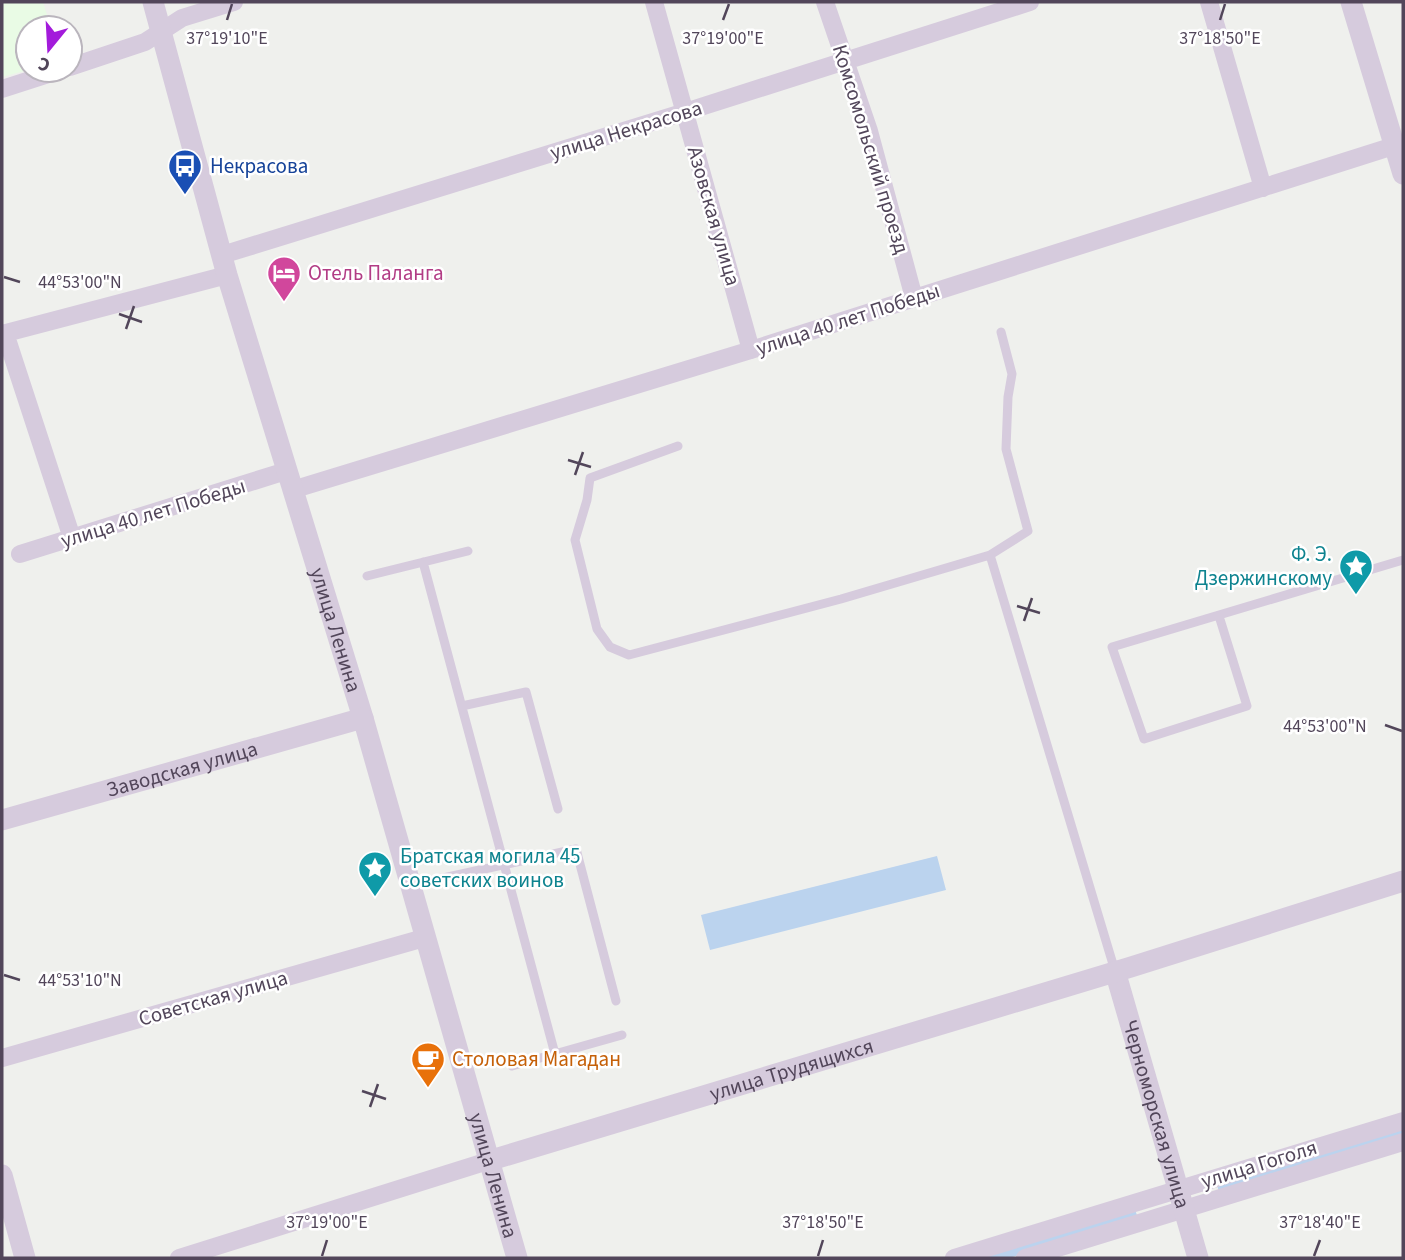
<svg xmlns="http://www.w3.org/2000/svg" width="1405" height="1260" viewBox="0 0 1405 1260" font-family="'Source Sans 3',sans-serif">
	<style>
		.commercial { fill: #e9fbe5 }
		.park { fill: #bbd3ee }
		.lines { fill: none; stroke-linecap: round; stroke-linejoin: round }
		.service { stroke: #d6cbdd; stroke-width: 9 }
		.minor { stroke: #d6cbdd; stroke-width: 18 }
		.tertiary { stroke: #d6cbdd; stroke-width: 21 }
		.ticks { fill: none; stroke: #52465a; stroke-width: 2.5 }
		.labels { text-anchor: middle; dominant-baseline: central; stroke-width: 5; stroke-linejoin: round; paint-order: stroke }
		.street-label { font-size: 21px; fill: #52465a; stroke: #fff }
		.transit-label { font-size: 21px; fill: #164399; stroke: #fff; text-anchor: start }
		.hotel-label { font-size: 21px; fill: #b23c85; stroke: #fff; text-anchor: start }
		.culture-label { font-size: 21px; fill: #0d838f; stroke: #fff; text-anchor: end }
		.food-label { font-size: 21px; fill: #c56008; stroke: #fff; text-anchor: start }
		.ticks-label { font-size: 18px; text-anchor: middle; fill: #52465a; stroke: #fff; stroke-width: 5; stroke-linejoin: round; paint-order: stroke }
	</style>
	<rect width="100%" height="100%" fill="#eff0ed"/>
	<path class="commercial" d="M2,2H43L51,28H28V70L2,77Z"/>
	<path class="park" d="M937,856L946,890L710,950L701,915Z
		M1403,1125V1138L1220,1195L1216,1182Z
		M1134,1207L1138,1218L1009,1258H967Z"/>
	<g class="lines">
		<path class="service" d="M1001,332L1012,374L1008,397L1006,449L1028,531L990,555L1115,971
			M678,446L590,478L587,500L575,540L597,629L610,647L629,655L841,599L990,555
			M423,562L555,1054
			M367,576L468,551
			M1219,616L1247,706L1144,739L1112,647L1403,560
			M462,706L526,692L558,809
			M411,885L576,849L616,1001
			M512,1066L622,1035"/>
		<path class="minor" d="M654,2L751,350
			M825,2L869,131L914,298
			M1209,2L1263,188
			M70,67L145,42L182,18L234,2
			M2,89L61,70
			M222,255L685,112L1030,2
			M5,333L72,538
			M2,334L227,275
			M292,490L751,350L1403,143
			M20,554L286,471
			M2,1058L424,938
			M179,1258L488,1161
			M954,1258L1403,1121
			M1025,1258L1403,1142"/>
		<g class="tertiary">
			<path id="s1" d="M153,2L227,275L363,718L517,1258"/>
			<path d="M1351,2L1403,174"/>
			<path id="s2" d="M2,820L363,718"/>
			<path id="s3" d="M1115,971L1198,1258"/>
			<path id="s4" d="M488,1161L1131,967L1403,881"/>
			<path d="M2,1175L25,1258"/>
		</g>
	</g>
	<path class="ticks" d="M227,20L232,4M723,20L729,4M1220,20L1225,4M4,277L20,282M119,314L142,322M126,329L134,306M568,460L591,467M575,475L583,452M1017,606L1040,613M1024,621L1032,598M1385,725L1402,731M4,975L20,980M362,1091L386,1099M370,1107L378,1084M322,1256L327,1240M818,1256L823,1240M1314,1256L1320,1240"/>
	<defs>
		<g id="bus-pin" transform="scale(1.75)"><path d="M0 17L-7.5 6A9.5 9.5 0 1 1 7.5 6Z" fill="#1a4fb4" stroke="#fff"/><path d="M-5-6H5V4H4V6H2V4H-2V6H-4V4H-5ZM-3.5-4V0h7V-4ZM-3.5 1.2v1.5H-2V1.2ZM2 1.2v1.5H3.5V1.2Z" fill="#fff"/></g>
		<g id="hotel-pin" transform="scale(1.75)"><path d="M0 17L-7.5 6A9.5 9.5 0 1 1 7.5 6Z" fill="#d1479c" stroke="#fff"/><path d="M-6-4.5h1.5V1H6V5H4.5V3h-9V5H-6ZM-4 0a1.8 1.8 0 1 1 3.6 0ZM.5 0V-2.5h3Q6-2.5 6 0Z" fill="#fff"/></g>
		<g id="sight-pin" transform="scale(1.75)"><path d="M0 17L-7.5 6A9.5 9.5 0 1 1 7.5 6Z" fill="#0f9aa8" stroke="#fff"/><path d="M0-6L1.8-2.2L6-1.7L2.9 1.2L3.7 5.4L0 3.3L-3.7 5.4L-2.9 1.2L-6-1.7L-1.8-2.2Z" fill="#fff"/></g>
		<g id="cafe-pin" transform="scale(1.75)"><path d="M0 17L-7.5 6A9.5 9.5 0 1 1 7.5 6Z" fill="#e8710a" stroke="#fff"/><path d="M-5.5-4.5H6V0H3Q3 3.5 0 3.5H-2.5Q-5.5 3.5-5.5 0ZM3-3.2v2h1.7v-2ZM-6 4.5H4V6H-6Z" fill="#fff"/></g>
	</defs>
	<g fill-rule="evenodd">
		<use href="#bus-pin" x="185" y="166"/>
		<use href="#hotel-pin" x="284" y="273"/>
		<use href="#sight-pin" x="1356" y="566"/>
		<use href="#sight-pin" x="375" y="868"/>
		<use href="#cafe-pin" x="428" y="1059"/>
	</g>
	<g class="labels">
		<g class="street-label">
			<text transform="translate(626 130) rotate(-17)">улица Некрасова</text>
			<text transform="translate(871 149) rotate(73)">Комсомольский проезд</text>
			<text transform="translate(714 216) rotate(74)">Азовская улица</text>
			<text transform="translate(848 319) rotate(-18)">улица 40 лет Победы</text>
			<text transform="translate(153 513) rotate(-17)">улица 40 лет Победы</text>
			<text stroke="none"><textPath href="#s1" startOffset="654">улица Ленина</textPath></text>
			<text stroke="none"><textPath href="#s2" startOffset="187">Заводская улица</textPath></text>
			<text transform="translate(213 998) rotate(-16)">Советская улица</text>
			<text stroke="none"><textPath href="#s4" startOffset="317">улица Трудящихся</textPath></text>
			<text stroke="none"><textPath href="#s3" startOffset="149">Черноморская улица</textPath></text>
			<text transform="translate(1259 1164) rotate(-17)">улица Гоголя</text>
			<text stroke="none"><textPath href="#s1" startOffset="1222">улица Ленина</textPath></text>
		</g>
		<g class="transit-label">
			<text x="210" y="166">Некрасова</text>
		</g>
		<g class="hotel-label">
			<text x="308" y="273">Отель Паланга</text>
		</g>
		<g class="culture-label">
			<text x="1332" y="554">Ф. Э.<tspan x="1332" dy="24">Дзержинскому</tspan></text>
			<text x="400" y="856" text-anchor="start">Братская могила 45<tspan x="400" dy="24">советских воинов</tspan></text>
		</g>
		<g class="food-label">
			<text x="452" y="1059">Столовая Магадан</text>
		</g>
	</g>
	<g class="ticks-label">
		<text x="227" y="44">37°19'10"E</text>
		<text x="723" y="44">37°19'00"E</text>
		<text x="1220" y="44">37°18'50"E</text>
		<text x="80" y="288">44°53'00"N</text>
		<text x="1325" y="732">44°53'00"N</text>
		<text x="80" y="986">44°53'10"N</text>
		<text x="327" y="1228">37°19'00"E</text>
		<text x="823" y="1228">37°18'50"E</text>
		<text x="1320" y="1228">37°18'40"E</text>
	</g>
	<rect width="1405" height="1260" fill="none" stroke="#52465a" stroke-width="7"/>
	<g transform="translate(49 49) rotate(198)"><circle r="33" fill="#ffffff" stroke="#bab5bd" stroke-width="2"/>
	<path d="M0-5L12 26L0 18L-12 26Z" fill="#a31bdb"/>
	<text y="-10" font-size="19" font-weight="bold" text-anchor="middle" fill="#52465a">С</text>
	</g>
</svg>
